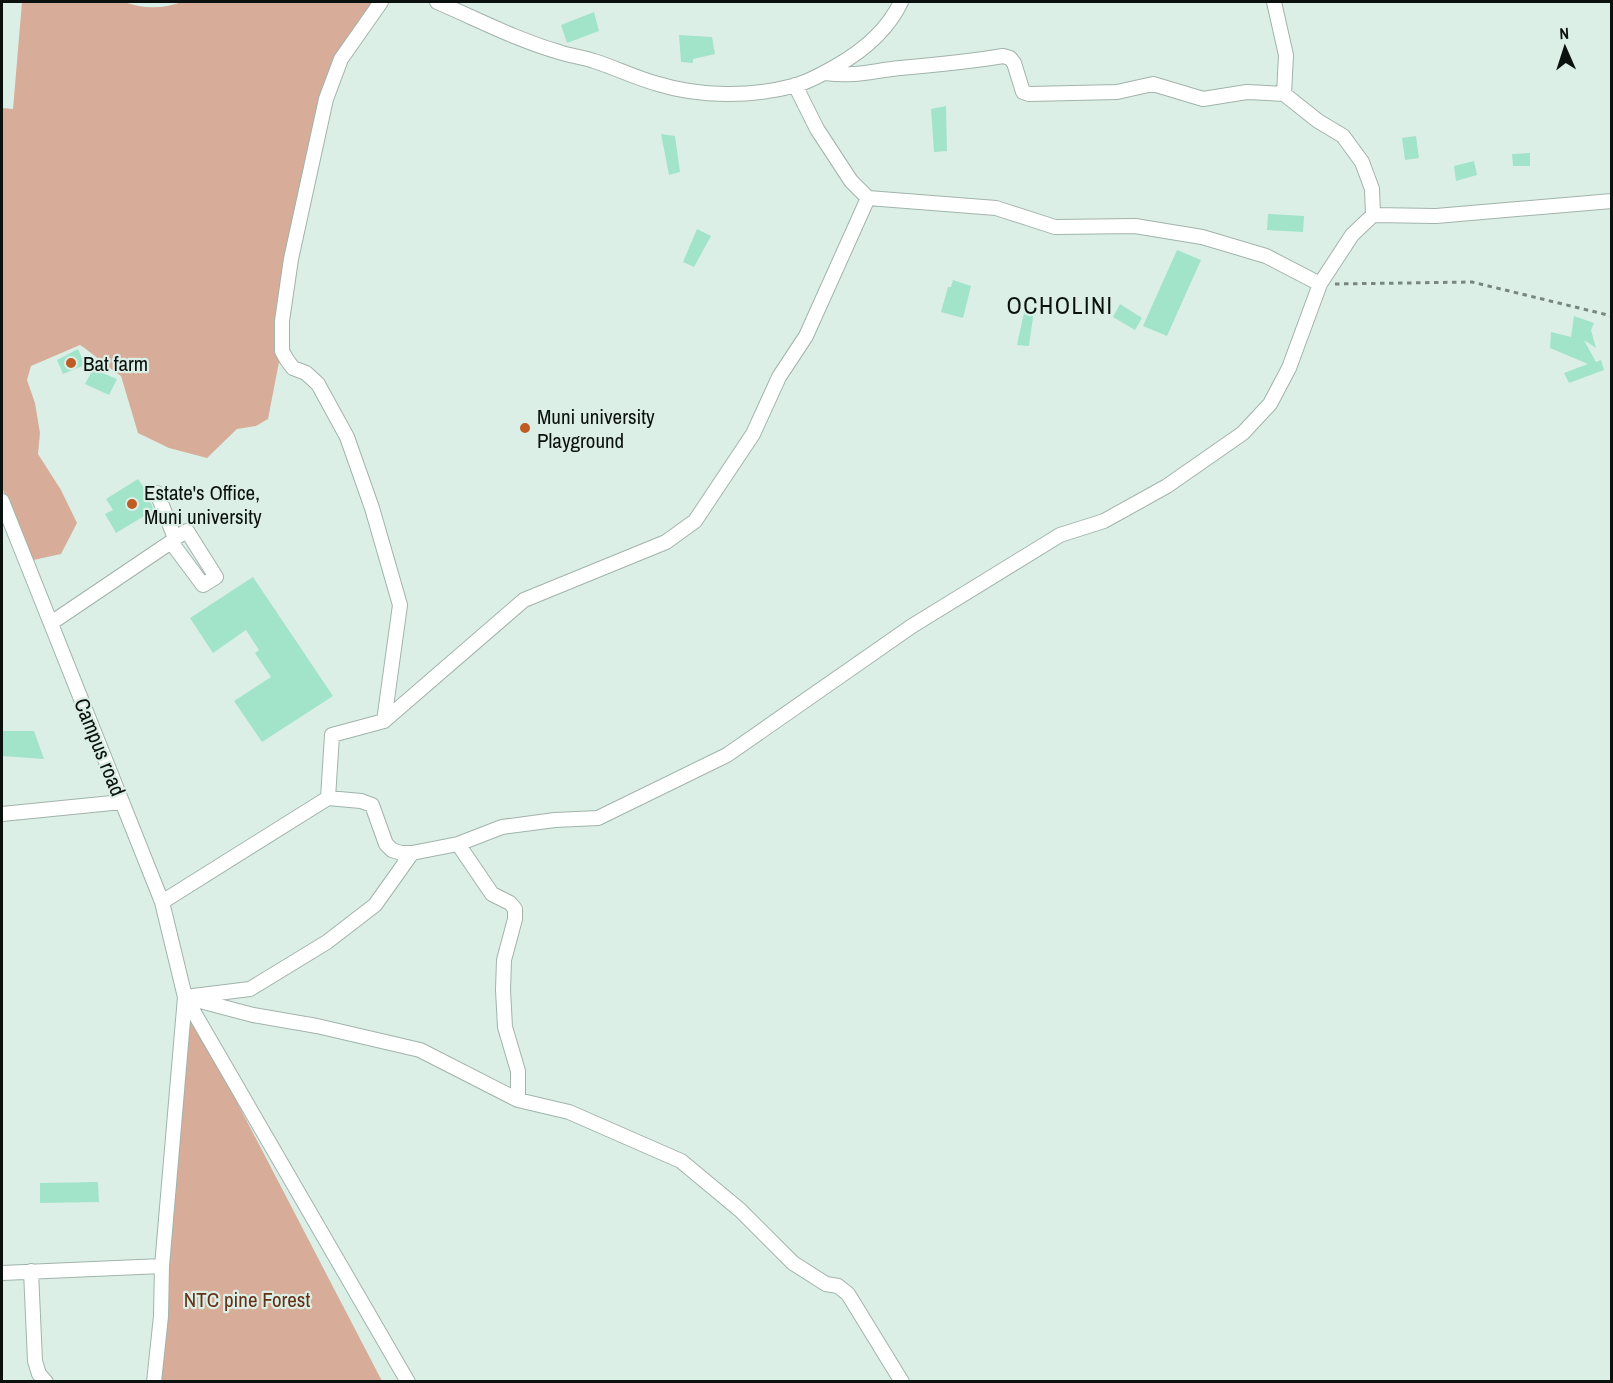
<svg xmlns="http://www.w3.org/2000/svg" width="1613" height="1383" viewBox="0 0 1613 1383" font-family="'Archivo Narrow',sans-serif">
	<style>
		.green { fill: #d7ad99 }
		.building { fill: #a1e4c9 }
		.lines { fill: none; stroke-linecap: round; stroke-linejoin: round }
		.minor-casing { stroke: #a1b3ab; stroke-width: 16 }
		.path { stroke: #798680; stroke-width: 3; stroke-dasharray: 4.5 4.5; stroke-linecap: butt }
		.minor { stroke: #fff; stroke-width: 14 }
		.poi-dot { fill: #bf5c24; stroke: #dcefe7; stroke-width: 2 }
		.labels { text-anchor: middle; dominant-baseline: central; stroke-width: 4.5; stroke-linejoin: round; paint-order: stroke }
		.poi-label { font-size: 21px; fill: #0b110e; stroke: #dcefe7; text-anchor: start }
		.street-label { font-size: 21px; fill: #0b110e; stroke: #dcefe7 }
		.park-label { font-size: 21px; fill: #642f13; stroke: #dcefe7 }
		.quarter-label { font-size: 24px; letter-spacing: 1.5px; fill: #0b110e; stroke: #dcefe7 }
	</style>
	<rect width="100%" height="100%" fill="#dcefe7"/>
	<path class="green" d="M22,2H124C144,9 162,9 182,2H377L343,51L277,325L279,362L268,419L256,426L237,429L207,458L169,448L138,433L121,376C107,367 95,355 80,345L31,366L27,380L35,403L40,433L38,454L61,490L77,523L61,554L29,561L2,487V108L13,109Z
		M187,1006L382,1381L157,1382Z"/>
	<path class="building" d="M594,12L599,31L567,43L561,25Z
		M679,35L712,37L715,54L693,59V63L681,62Z
		M946,106L947,151L934,152L931,109Z
		M661,134L675,136L680,172L669,175Z
		M1416,136L1419,158L1405,160L1402,138Z
		M1530,153V166H1513L1512,154Z
		M1474,161L1477,175L1456,181L1454,166Z
		M1268,214L1304,216L1303,232L1267,230Z
		M697,229L711,236L694,267L683,262Z
		M1177,250L1201,260L1167,336L1143,326Z
		M953,280L971,286L963,318L941,312L948,287H951Z
		M1120,304L1142,318L1135,330L1113,317Z
		M1025,308L1034,310L1029,346L1017,345Z
		M1574,316L1594,323L1591,330L1596,348L1584,340L1596,362L1601,360L1604,370L1569,383L1564,373L1588,364L1550,348L1551,332L1571,337Z
		M78,349L85,365L63,374L57,360Z
		M93,369L117,379L109,395L85,384Z
		M138,479L144,488L149,485L150,487L148,496L154,510L116,533L105,514L113,510L106,499Z
		M253,577L333,696L262,742L234,701L271,677L255,653L259,650L246,630L213,653L190,618Z
		M2,731H34L44,759L2,756Z
		M98,1182L99,1202L40,1203V1183Z"/>
	<g class="lines">
		<g class="minor-casing">
			<path id="minor" d="M381,2L341,59L326,99L291,259L282,321V351L287,360L293,368L306,373L318,384L347,437L372,508L400,605L384,721
				M437,2C477,19 517,40 559,52C570,56 583,57 594,61C616,68 636,78 658,84C700,97 751,97 793,86C809,82 824,73 838,65C864,50 888,29 901,2
				M1274,2L1286,55L1284,94
				M825,73C856,77 871,71 900,68C934,65 968,62 1003,56L1010,58L1014,63L1023,92L1029,94L1117,92L1153,84L1203,99L1247,92L1284,94L1318,121L1343,136L1362,162L1372,189L1373,215
				M795,85L817,129L851,181L868,198L996,208L1055,227L1135,226L1202,237L1266,256L1320,284L1352,235L1373,215L1436,216L1612,201
				M2,501L162,902L185,997L408,1382
				M51,623L171,542L203,585L216,577L187,531L175,538L157,493
				M328,798L361,801L372,805L386,844L392,850L401,853H412L458,844L502,827L555,820L598,818L727,755L912,626L1060,535L1104,521L1167,486L1243,433L1270,404L1289,368L1320,284
				M2,814L122,802
				M458,844L492,894L510,903L515,909V919L504,960L503,990L505,1027L518,1071V1100
				M162,902L328,798L332,735L384,721L524,600L666,542L695,521L753,434L779,377L806,336L868,198
				M193,996L250,989L327,942L375,905L412,853
				M185,997L253,1015L317,1026L420,1050L518,1100L569,1112L681,1161L740,1210L793,1263L826,1284L838,1286L848,1294L902,1382
				M31,1271L35,1361L39,1374L46,1382
				M2,1273L162,1266L185,997
				M154,1382L161,1316L162,1266"/>
		</g>
		<path class="path" d="M1335,284L1472,282L1612,316"/>
		<use href="#minor" class="minor"/>
	</g>
	<g class="poi-dot">
		<circle cx="71" cy="363" r="6"/>
		<circle cx="525" cy="428" r="6"/>
		<circle cx="132" cy="504" r="6"/>
	</g>
	<g class="labels">
		<g class="poi-label">
			<text x="83" y="363">Bat farm</text>
			<text x="537" y="416">Muni university<tspan x="537" dy="24">Playground</tspan></text>
			<text x="144" y="492">Estate's Office,<tspan x="144" dy="24">Muni university</tspan></text>
		</g>
		<g class="street-label">
			<text transform="translate(100 747) rotate(68)">Campus road</text>
		</g>
		<g class="park-label">
			<text x="247" y="1299">NTC pine Forest</text>
		</g>
		<g class="quarter-label">
			<text x="1060" y="305">OCHOLINI</text>
		</g>
	</g>
	<rect width="1613" height="1383" fill="none" stroke="#0b110e" stroke-width="6"/>
	<g transform="translate(1565 48) rotate(357)" stroke="#dcefe7" stroke-width="4.5" paint-order="stroke">
	<path d="M0-4.5L10 22L0 15L-10 22Z" fill="#0b110e"/>
	<text y="-9" font-size="16" font-weight="bold" text-anchor="middle" fill="#0b110e">N</text>
	</g>
</svg>
